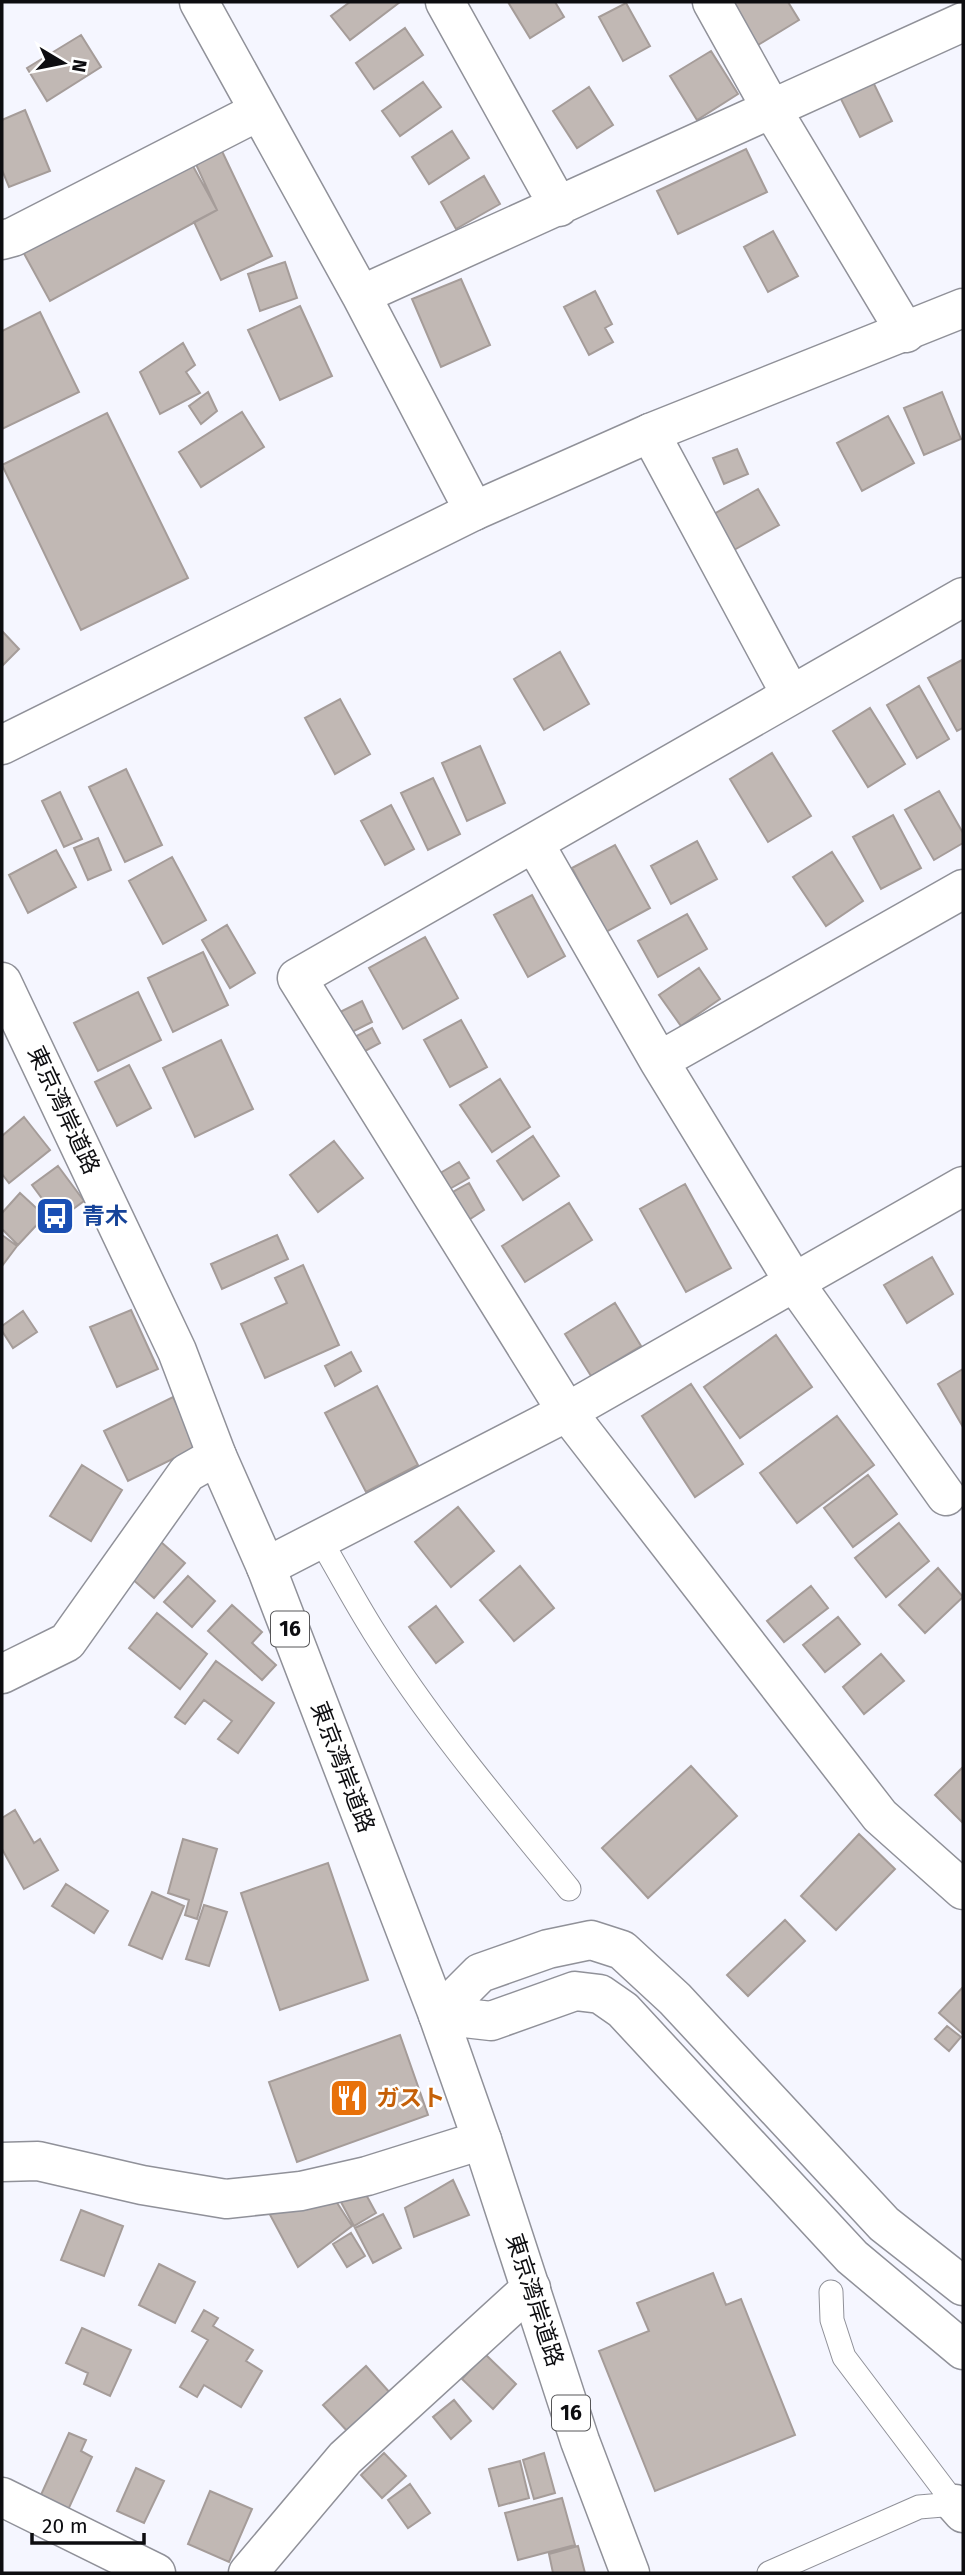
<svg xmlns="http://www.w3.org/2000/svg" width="965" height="2575" viewBox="0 0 965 2575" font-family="'Fira Sans','Noto Sans JP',sans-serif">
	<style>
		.building { fill: #c1b8b4; stroke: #a59c99; stroke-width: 2 }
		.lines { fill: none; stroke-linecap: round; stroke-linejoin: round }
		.service-casing { stroke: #909199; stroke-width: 25 }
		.minor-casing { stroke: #909199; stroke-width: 41 }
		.tertiary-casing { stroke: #909199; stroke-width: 41 }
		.trunk-casing { stroke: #909199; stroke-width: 41 }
		.service { stroke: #fff; stroke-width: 23 }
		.minor { stroke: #fff; stroke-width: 38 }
		.tertiary { stroke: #fff; stroke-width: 38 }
		.trunk { stroke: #fff; stroke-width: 38 }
		.labels { text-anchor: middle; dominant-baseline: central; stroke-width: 5; stroke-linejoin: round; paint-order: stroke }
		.shield { fill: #fff; stroke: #565658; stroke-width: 2 }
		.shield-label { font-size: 21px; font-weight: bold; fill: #0d0d10 }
		.street-label { font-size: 23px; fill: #0d0d10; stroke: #fff }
		.transit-label { font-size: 23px; font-weight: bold; fill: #164399; stroke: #fff; text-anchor: start }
		.food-label { font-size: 23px; font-weight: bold; fill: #c56008; stroke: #fff; text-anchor: start }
	</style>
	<rect width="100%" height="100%" fill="#f5f6ff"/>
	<path class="building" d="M350,2H400L350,40L331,16Z
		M508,2H555L564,17L530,38Z
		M731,2H788L799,20L758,45Z
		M626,3L650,46L623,61L599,17Z
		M405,28L423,55L374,89L356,63Z
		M81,35L101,67L47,101L27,68Z
		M711,51L738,94L697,120L670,76Z
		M423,82L441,107L400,136L382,111Z
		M873,82L892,121L860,137L840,97Z
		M589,87L613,125L577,148L553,111Z
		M25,110L50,171L9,187L2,170V120Z
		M452,131L469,158L429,184L412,157Z
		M220,147L272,256L221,280L194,222L217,210L194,160Z
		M746,149L767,192L678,234L657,191Z
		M188,157L217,210L50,301L21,248Z
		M484,176L500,204L456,229L441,202Z
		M773,231L798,276L768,292L744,247Z
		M285,262L297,298L260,311L248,274Z
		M461,279L490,345L441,367L412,299Z
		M595,291L612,324L605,328L613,342L589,355L564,307Z
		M300,306L332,376L280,400L248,330Z
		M40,312L79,392L2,429V331Z
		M183,343L195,365L186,372L200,393L160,414L140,372Z
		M208,392L217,411L201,424L189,406Z
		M942,392L961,439L924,455L904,408Z
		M242,412L264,447L201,487L179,452Z
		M107,413L188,578L81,630L2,465Z
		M888,416L914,463L862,491L837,443Z
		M737,449L748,474L724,484L713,458Z
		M758,489L779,525L734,550L714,514Z
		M2,631L19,649L2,666Z
		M560,652L589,704L544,730L514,679Z
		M962,660L963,728L957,731L928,678Z
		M919,686L949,739L917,758L887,705Z
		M340,699L370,754L335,774L305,718Z
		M870,708L905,764L868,787L833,731Z
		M480,746L505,803L467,821L442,763Z
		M772,753L811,816L768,842L730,779Z
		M126,769L162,845L125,862L89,787Z
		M433,778L460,834L428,850L401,793Z
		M939,791L963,833V843L934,860L905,810Z
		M60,792L82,839L64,847L42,801Z
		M391,805L414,849L385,865L361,821Z
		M893,815L921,868L881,889L853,837Z
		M98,838L111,870L88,880L74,848Z
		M697,841L717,879L671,904L651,866Z
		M615,845L650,908L606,932L572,868Z
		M56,850L76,887L28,913L9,875Z
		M832,852L863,901L826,926L793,877Z
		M172,857L206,920L163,944L129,881Z
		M532,895L565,956L528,977L494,915Z
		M687,914L707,949L658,977L638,941Z
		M227,925L255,973L230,988L202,940Z
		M425,937L458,998L403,1029L369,968Z
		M203,952L228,1005L173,1032L148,978Z
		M699,968L720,999L681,1026L659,995Z
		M138,992L161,1040L98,1071L74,1023Z
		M362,1001L372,1022L340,1038L330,1017Z
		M461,1020L487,1067L450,1087L424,1040Z
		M372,1028L380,1043L354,1057L345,1042Z
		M221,1040L253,1109L195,1137L163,1068Z
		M129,1065L151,1108L117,1126L95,1082Z
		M500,1079L530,1127L492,1152L460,1105Z
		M24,1117L50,1150L9,1183L2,1174V1136Z
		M533,1136L559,1176L523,1200L497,1161Z
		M334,1141L363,1178L318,1212L290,1175Z
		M459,1162L469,1178L439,1195L430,1179Z
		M58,1166L84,1201L58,1220L32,1185Z
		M469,1183L484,1210L467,1221L451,1193Z
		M685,1184L731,1268L686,1292L640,1209Z
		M20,1193L45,1216L18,1245L2,1229V1213Z
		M569,1203L592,1240L525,1282L502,1246Z
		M2,1235L17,1246L2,1266Z
		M277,1235L288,1259L222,1289L211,1264Z
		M932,1257L953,1294L907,1323L884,1285Z
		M303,1265L339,1345L265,1378L241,1324L287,1303L275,1278Z
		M615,1303L641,1346L591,1376L565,1334Z
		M131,1310L158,1369L117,1387L90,1327Z
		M23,1311L37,1332L13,1348L2,1331V1326Z
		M776,1335L812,1387L740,1438L704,1387Z
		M351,1352L361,1371L335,1386L325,1366Z
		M963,1369V1427L938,1384Z
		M691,1384L743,1464L695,1497L642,1416Z
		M377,1386L418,1465L366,1492L325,1413Z
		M173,1397L197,1447L128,1481L104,1431Z
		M837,1416L874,1465L797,1523L760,1473Z
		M82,1465L122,1490L91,1541L50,1516Z
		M868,1475L897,1514L853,1547L824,1508Z
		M458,1507L494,1551L451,1587L415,1542Z
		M899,1523L929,1561L886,1597L855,1558Z
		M161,1542L185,1563L154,1598L131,1578Z
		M520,1566L554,1608L514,1641L480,1600Z
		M938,1568L963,1597L925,1633L899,1605Z
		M188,1576L215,1601L192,1627L164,1602Z
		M811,1586L828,1608L784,1642L767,1621Z
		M232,1605L262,1632L252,1643L276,1665L262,1680L208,1631Z
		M436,1606L463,1642L436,1663L409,1627Z
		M157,1613L207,1654L180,1689L129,1648Z
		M838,1617L860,1644L825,1672L803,1645Z
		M881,1654L904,1681L864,1714L843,1687Z
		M216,1661L274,1703L238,1753L218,1739L232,1721L204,1700L185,1724L175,1717Z
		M691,1766L737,1816L648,1898L602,1848Z
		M963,1767V1823L935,1795Z
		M15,1810L34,1843L40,1839L58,1870L24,1889L2,1849V1818Z
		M859,1834L895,1869L836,1930L801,1896Z
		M183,1839L217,1849L197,1919L185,1915L189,1900L168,1893Z
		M328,1863L368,1980L280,2010L241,1893Z
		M66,1884L108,1911L94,1933L52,1906Z
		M152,1892L184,1906L162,1959L129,1945Z
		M204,1905L227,1912L209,1966L186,1959Z
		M785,1920L805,1941L748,1996L727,1975Z
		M963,1987V2034L939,2013Z
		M947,2026L961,2037L949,2051L935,2039Z
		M400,2035L428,2115L297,2162L269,2082Z
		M453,2180L469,2215L414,2237L405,2208Z
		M363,2189L376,2213L354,2226L341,2202Z
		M332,2195L352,2226L298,2267L268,2211Z
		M81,2210L123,2226L104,2276L61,2260Z
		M383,2214L401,2248L373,2263L355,2228Z
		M351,2233L365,2256L347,2267L333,2244Z
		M159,2264L195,2282L175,2323L139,2305Z
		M713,2273L726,2305L741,2299L795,2435L655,2491L599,2351L649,2331L637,2303Z
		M204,2310L218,2318L213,2326L253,2350L246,2361L262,2371L241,2407L204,2385L197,2397L180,2387L208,2340L192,2331Z
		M82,2328L131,2350L110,2396L84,2384L88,2373L66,2363Z
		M485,2354L516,2384L493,2409L462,2379Z
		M366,2366L391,2394L349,2433L323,2405Z
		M454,2400L471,2421L451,2439L433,2417Z
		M69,2433L86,2440L81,2451L92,2457L68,2510L40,2497Z
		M384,2453L406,2476L382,2498L361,2475Z
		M544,2453L555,2493L534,2499L523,2460Z
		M520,2461L529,2498L499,2506L489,2469Z
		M136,2468L164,2481L144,2523L117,2511Z
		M410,2484L430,2513L408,2528L388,2500Z
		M210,2491L252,2509L229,2562L188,2544Z
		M562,2498L575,2545L518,2560L505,2513Z
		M578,2546L585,2573H553L549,2554Z"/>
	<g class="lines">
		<g class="service-casing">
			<path id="service" d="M320,1539C338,1570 355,1602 374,1632C431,1723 501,1806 569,1889
				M831,2292L832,2320L844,2357L955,2504
				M769,2573L919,2507L955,2504"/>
		</g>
		<g class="minor-casing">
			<path id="minor" d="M199,2L361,295L474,511
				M445,2L559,207
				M712,2L771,108L906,333
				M2,240L13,237L259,111
				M361,295L963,22
				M650,433L791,695
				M963,597L297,978L567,1412L880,1816L963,1890
				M534,843L659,1061L794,1282L946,1496
				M659,1061L963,889
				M266,1567L567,1412L963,1186
				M2,1674L67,1642L187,1473L217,1456
				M2,2162L38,2161L142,2185L226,2199L301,2191L367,2176L482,2140
				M2,2497L156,2573
				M955,2504L963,2513
				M248,2573L345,2458L531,2288"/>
		</g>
		<g class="tertiary-casing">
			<path id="tertiary" d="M2,745L474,511L650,433L963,308
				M438,2015L480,1973L548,1949L591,1940L622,1950L675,1999L884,2224L963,2286
				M438,2015L491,2021L575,1991L600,1994L623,2010L852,2257L963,2350"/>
		</g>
		<g class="trunk-casing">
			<path id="trunk" d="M2,982L177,1351L217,1456L266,1567L438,2015L482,2140L580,2441L630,2573"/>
		</g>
		<use href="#service" class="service"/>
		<use href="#minor" class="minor"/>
		<use href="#tertiary" class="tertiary"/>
		<use href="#trunk" class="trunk"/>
	</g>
	<defs>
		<g id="bus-square" transform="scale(2.0125)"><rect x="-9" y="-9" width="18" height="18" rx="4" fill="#1a4fb4" stroke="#fff"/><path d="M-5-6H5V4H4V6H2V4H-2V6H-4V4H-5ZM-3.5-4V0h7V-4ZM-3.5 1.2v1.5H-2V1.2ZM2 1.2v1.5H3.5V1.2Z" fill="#fff"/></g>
		<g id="restaurant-square" transform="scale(2.0125)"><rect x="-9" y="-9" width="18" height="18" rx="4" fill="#e8710a" stroke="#fff"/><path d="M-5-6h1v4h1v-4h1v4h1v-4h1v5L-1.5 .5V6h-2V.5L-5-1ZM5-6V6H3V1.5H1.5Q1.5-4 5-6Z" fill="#fff"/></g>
	</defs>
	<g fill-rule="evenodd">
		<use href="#bus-square" x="55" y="1216"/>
		<use href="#restaurant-square" x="349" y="2098"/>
	</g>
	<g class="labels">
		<g class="shield">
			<rect x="271" y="1611.5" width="38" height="35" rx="5"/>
			<rect x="552" y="2395.5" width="38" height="35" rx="5"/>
		</g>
		<g class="shield-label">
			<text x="290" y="1629">16</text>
			<text x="571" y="2413">16</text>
		</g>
		<g class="street-label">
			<text transform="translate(64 1110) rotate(65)">東京湾岸道路</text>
			<text transform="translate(343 1767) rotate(69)">東京湾岸道路</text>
			<text transform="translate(535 2300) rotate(72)">東京湾岸道路</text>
		</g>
		<g class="transit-label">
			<text x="82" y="1216">青木</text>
		</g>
		<g class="food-label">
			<text x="376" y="2098">ガスト</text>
		</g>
	</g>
	<rect width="965" height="2575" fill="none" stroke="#0d0d10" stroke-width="7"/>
	<g transform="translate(63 63) rotate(100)" stroke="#ffffff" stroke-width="5" paint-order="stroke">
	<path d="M0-5L12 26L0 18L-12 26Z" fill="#0d0d10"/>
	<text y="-10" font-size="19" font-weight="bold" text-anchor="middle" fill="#0d0d10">N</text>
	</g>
	<path d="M32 2533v10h112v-10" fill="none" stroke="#0d0d10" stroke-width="3.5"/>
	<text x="42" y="2533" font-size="21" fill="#0d0d10" stroke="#ffffff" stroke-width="5" paint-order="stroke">20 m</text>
</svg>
